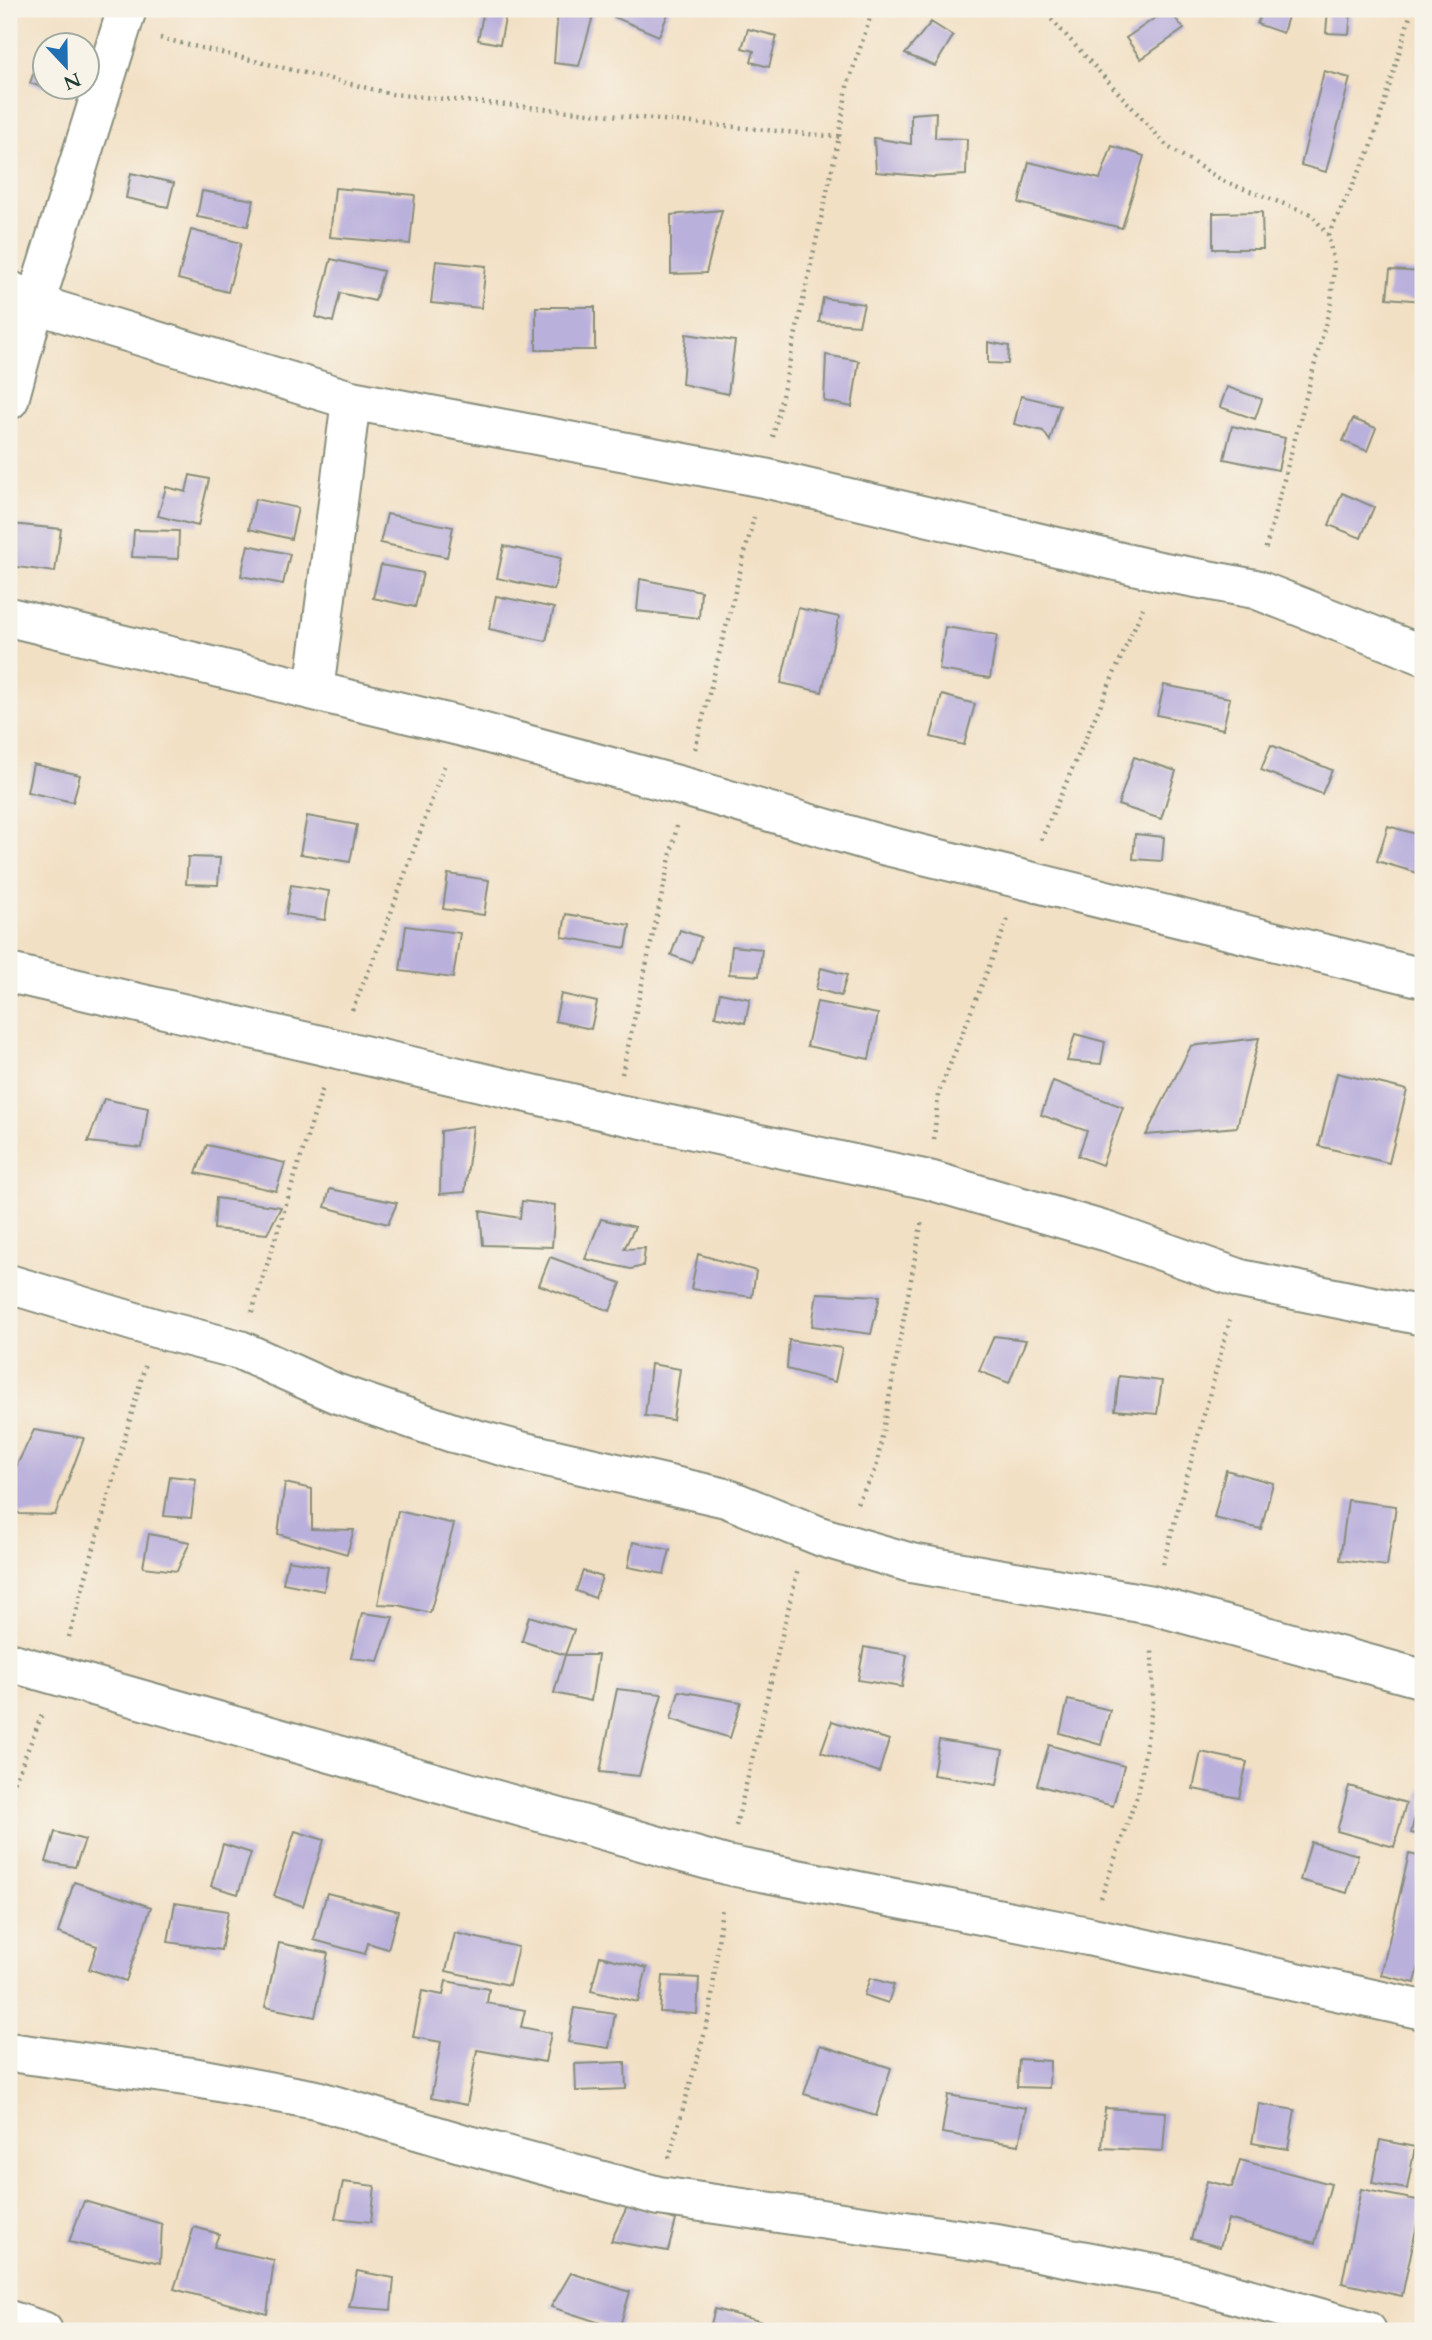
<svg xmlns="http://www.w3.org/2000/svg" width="1432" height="2340" viewBox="0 0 1432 2340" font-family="Cardo,serif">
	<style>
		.building { fill: #bab0dc }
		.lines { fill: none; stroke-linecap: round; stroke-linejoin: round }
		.minor-casing { stroke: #888e7c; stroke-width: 42 }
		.path { stroke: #888e7c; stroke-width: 4.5; stroke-dasharray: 2 5; stroke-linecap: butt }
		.minor { stroke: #fff; stroke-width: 38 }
	</style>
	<rect width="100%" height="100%" fill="#f7f3e8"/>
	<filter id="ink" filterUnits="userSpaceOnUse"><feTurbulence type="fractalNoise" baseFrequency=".0143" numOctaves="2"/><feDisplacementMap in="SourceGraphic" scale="14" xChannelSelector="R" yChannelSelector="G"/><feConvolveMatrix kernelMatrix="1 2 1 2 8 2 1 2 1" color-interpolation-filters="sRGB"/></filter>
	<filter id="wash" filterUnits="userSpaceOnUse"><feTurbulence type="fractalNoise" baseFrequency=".00686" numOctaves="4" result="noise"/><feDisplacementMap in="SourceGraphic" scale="28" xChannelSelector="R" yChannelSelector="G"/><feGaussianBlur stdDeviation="1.57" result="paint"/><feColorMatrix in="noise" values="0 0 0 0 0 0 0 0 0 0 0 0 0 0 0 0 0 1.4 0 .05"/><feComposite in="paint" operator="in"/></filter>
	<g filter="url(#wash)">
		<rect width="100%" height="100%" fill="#f2e0c5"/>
		<g id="blocks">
			<path class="building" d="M484,9H507L500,44L478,40Z
				M558,9H595L579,66L554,63Z
				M617,9H670L659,36L614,17Z
				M1168,9L1184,29L1141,59L1126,38Z
				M1263,9H1276L1289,13L1283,33L1257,24Z
				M1328,9L1351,11L1349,34L1326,33Z
				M931,22L953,36L935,66L905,54Z
				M748,29L777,36L769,67L751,62L754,51L742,48Z
				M35,69L46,72L43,88L30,83Z
				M1324,71L1350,78L1326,172L1301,165Z
				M936,112L935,138L967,139L966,175L933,177L876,172L874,138L911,144V114Z
				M1112,146L1144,156L1122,228L1019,203L1029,162L1100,179Z
				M131,173L174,183L168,207L126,198Z
				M335,188L415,195L410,244L330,237Z
				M202,191L254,200L248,226L197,217Z
				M722,210L706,273L671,274V215Z
				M1262,212L1263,249H1213V213Z
				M191,230L241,243L228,292L178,279Z
				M331,259L383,271L375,301L340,293L333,322L316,317Z
				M436,261L486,266L481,308L431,303Z
				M1390,270L1423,272V301L1387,298Z
				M823,298L864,304L859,325L819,322Z
				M536,307H595V350H536Z
				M686,334L735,341L728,394L682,384Z
				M988,342L1009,346L1008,364L988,363Z
				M826,355L859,361L852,407L824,401Z
				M1227,387L1262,399L1255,419L1220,407Z
				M1021,396L1060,405L1050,441L1043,431L1014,424Z
				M1353,419L1376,428L1367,451L1343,441Z
				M1232,426L1285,438L1278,470L1224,459Z
				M190,475L209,479L198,526L158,516L166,487L186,492Z
				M1342,493L1374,507L1361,538L1329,525Z
				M255,499L298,508L291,539L249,529Z
				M387,514L453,527L447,557L380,543Z
				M11,524L61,529L55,572L9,566Z
				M134,530L179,531L178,559L132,557Z
				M248,545L290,554L283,584L241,576Z
				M504,546L561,558L554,590L497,578Z
				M381,565L423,573L415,607L373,598Z
				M640,579L701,591L699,618L637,611Z
				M496,596L554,608L546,641L489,629Z
				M798,608L839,617L822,692L781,683Z
				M945,627L997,635L990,678L939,670Z
				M1164,685L1230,698L1223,729L1157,715Z
				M942,695L975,704L964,745L931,737Z
				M1271,745L1332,770L1322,794L1261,770Z
				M1134,757L1176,771L1161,819L1118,805Z
				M33,764L80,775L73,802L27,792Z
				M307,816L357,825L350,862L300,854Z
				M1388,826L1423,836V867L1421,874L1377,861Z
				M1135,834L1164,837L1162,861L1133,859Z
				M188,857L220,858L218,885L186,884Z
				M448,874L489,880L484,915L443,909Z
				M291,885L329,891L325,920L286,914Z
				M566,914L630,925L626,948L562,937Z
				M406,926L460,933L453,978L400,971Z
				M680,930L701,937L692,963L671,955Z
				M732,946L762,949L759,976L729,974Z
				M821,968L847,975L841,996L816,989Z
				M720,993L750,999L745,1023L715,1016Z
				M561,994L597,1002L591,1029L555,1021Z
				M817,1002L878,1014L869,1059L807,1046Z
				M1075,1034L1105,1042L1101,1064L1067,1061Z
				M1259,1038L1237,1127L1146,1135L1191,1046Z
				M1337,1073L1407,1090L1389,1163L1319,1146Z
				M1053,1081L1123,1107L1102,1165L1078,1156L1087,1131L1041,1115Z
				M104,1099L148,1108L142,1148L88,1142Z
				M473,1126L465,1192L440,1194L441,1131Z
				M207,1145L285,1163L276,1191L196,1173Z
				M330,1189L397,1203L388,1224L325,1207Z
				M216,1198L281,1207L267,1234L214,1229Z
				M522,1201L555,1205L552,1247L483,1245L480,1211L520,1218Z
				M601,1219L635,1227L624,1249L645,1248L643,1266L631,1269L585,1259Z
				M698,1254L756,1271L752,1297L691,1289Z
				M550,1257L621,1283L610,1311L539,1285Z
				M817,1293L880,1296L871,1334L812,1326Z
				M994,1336L1026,1340L1009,1383L979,1371Z
				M789,1340L842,1348L835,1382L787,1369Z
				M651,1364L680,1369L673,1420L645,1416Z
				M1119,1376L1162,1381L1157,1414L1115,1410Z
				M34,1430L84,1438L55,1515L20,1514L9,1505V1481Z
				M1226,1470L1273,1483L1261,1529L1214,1518Z
				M170,1476L196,1479L191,1518L164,1516Z
				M285,1483L312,1489V1529L354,1530L347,1554L278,1534Z
				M1348,1500L1396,1506L1387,1566L1340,1560Z
				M398,1511L454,1524L430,1613L398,1605L378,1604Z
				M149,1534L190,1542L177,1571L143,1567Z
				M633,1542L670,1550L664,1574L628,1567Z
				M288,1560L328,1567L324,1591L283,1583Z
				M583,1571L602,1577L595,1598L576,1591Z
				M362,1613L393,1617L378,1661L351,1658Z
				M529,1616L574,1630L565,1655L522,1641Z
				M864,1647L907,1655L902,1687L858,1680Z
				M565,1655H598L591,1701L554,1693Z
				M617,1689L662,1694L639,1776L600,1772Z
				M679,1691L741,1702L730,1738L671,1719Z
				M1068,1700L1110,1710L1101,1745L1060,1733Z
				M832,1721L889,1740L879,1772L821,1752Z
				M939,1740L1003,1750L997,1785L933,1775Z
				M1049,1745L1124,1766L1113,1806L1037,1785Z
				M1201,1752L1247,1762L1239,1798L1193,1789Z
				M1349,1786L1406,1803L1394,1847L1337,1831Z
				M1422,1787H1423V1836L1411,1833Z
				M295,1831L324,1840L303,1906L274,1896Z
				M55,1832L85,1840L75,1867L46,1862Z
				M1311,1842L1358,1855L1347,1893L1300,1880Z
				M223,1844L251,1853L238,1894L211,1886Z
				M1409,1854L1423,1857V1948L1415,1983L1381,1975Z
				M74,1882L151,1907L126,1981L89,1969L97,1946L58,1933Z
				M327,1893L398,1911L388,1949L368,1943L365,1954L314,1940Z
				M175,1903L228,1911L221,1950L168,1942Z
				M455,1933L518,1947L509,1985L446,1971Z
				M279,1943L328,1953L315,2017L265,2007Z
				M600,1956L647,1968L638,2002L591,1991Z
				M663,1976L699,1978L697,2014L660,2012Z
				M870,1978L894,1985L888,2003L864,1995Z
				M446,1981L489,1989L487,2003L525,2010L521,2027L551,2033L545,2062L477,2050L467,2105L431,2098L441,2042L413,2037L422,1991L443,1995Z
				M574,2008L615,2014L609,2048L568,2042Z
				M820,2045L891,2068L876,2116L804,2094Z
				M1019,2059L1050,2061L1049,2088L1017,2087Z
				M625,2062L626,2089L576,2091L575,2064Z
				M948,2095L1026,2108L1019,2145L942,2133Z
				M1259,2104L1295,2110L1288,2149L1252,2143Z
				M1105,2108L1166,2112L1163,2151L1102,2148Z
				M1380,2140L1415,2147L1407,2189L1372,2183Z
				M1240,2160L1331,2184L1315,2243L1228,2219L1220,2247L1191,2239L1207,2181L1232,2187Z
				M343,2182L375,2186L371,2222L335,2218Z
				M1361,2189L1422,2201L1402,2296L1342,2283Z
				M84,2201L162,2224L160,2263L69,2242Z
				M628,2205L676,2220L668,2251L611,2241Z
				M194,2227L219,2234L214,2247L274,2260L267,2314L174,2289Z
				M357,2271L394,2278L391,2310L349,2307Z
				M571,2273L630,2292L619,2329L551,2307Z
				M715,2309L792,2330V2331H709Z"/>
		</g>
	</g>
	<g filter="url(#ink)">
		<use href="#blocks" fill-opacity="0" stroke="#888e7c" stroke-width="2"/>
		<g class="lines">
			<g class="minor-casing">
				<path id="minor" d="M9,290L35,304L351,400L764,478L1159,571L1255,589L1423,655
					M9,400L35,304L127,9
					M9,617L459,726L685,787L879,844L1423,978
					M314,691L351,400
					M9,973L614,1113L929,1180L1108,1232L1241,1279L1423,1316
					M9,1284L155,1328L240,1350L335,1393L453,1433L525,1452L726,1498L822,1537L911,1563L1152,1605L1423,1679
					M9,1662L726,1865L1088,1936L1423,2010
					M9,2052L192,2077L316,2100L461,2143L659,2196L996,2244L1176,2278L1367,2331
					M9,2320L43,2331"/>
			</g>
			<path class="path" d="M1042,9L1168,147L1223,181L1311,214L1328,235L1334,264L1331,303L1265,551
				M160,38L392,94L839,137
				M1328,235L1371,148L1412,9
				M773,437L839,137L847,87L873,9
				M695,749L754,517
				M1041,840L1143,608
				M352,1010L379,946L444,766
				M622,1074L677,826
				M934,1139L938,1095L1009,916
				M252,1312L323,1087
				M857,1503L876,1469L922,1220
				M1163,1564L1230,1320
				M69,1637L145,1366
				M9,1795L42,1715
				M736,1826L798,1569
				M1101,1898L1139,1790L1153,1701L1152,1649
				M669,2158L710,2014L722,1907"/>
			<use href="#minor" class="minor"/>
		</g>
	</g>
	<rect width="1432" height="2340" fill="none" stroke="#f7f3e8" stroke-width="35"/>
	<g transform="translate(66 66) rotate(158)"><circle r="33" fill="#f7f3e8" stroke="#a1aaa0" stroke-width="2"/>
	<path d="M0-5L12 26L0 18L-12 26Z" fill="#1f6fb2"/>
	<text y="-10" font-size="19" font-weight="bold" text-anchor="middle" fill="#1f3d34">N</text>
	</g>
</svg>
